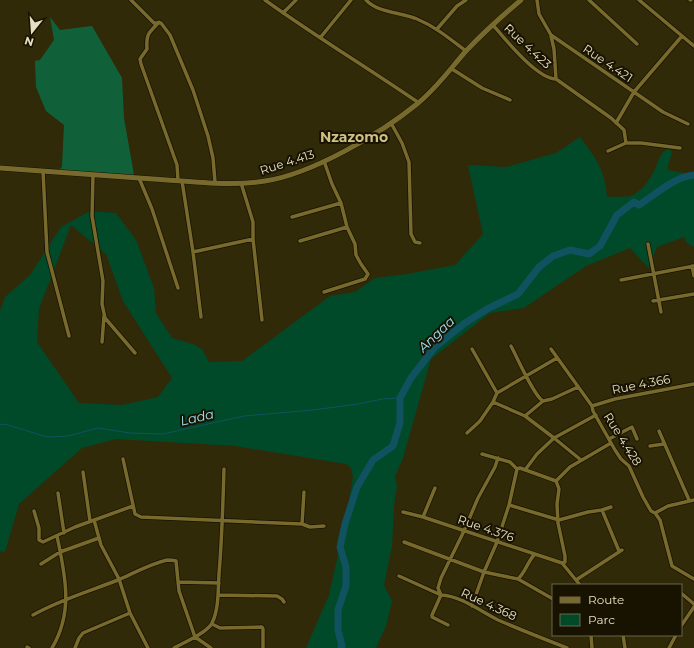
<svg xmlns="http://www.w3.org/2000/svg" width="694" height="648" viewBox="0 0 694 648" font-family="Montserrat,sans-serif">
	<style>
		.green { fill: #004a29; fill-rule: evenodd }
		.forest { fill: #10613a }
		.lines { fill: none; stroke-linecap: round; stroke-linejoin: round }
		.stream { stroke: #115260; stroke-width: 1 }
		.river { stroke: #115260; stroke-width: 7 }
		.street-casing { stroke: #171202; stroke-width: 5 }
		.secondary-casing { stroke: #171202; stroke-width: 6 }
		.street { stroke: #786a2d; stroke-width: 3.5 }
		.secondary { stroke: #786a2d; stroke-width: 5 }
		.labels { text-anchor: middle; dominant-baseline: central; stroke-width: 4; stroke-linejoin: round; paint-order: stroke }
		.street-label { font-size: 12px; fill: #e7dfc1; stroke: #181200 }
		.water-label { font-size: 13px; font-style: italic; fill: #9ee7fb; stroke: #181200 }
		.quarter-label { font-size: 14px; font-weight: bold; fill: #cfc082; stroke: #181200 }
	</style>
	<rect width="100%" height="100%" fill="#312a09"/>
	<path class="green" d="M580,137C596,159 605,169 607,197C616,195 628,199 635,194C643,189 651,178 655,169C659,161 659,153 668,149L671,150C673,157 667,163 668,170L694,175V247L687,243L684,237L657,247L649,268L630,248L586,266L524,308L490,313L431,359L403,458L395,476L397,486L394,506L392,546L384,585L392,601L386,626L376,648H306L329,595L345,524L353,477L351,468L346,464L235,446L116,439L82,448L19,504L5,552L0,551V311L5,297L30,275L61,227L90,211L116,213L136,240L154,288L156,313L172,338L193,344L202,349L209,362L242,361L330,296L355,292L375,278L407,274L455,265L483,234L468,165L506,167L556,153ZM71,225L106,254L123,301L172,378L158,397L122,405L79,403L37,342L39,309Z"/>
	<path class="forest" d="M50,17L60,30L92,26L122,78L124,118L134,175L56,172L62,167L64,125L46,111L36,87L35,61L40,60L54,40Z"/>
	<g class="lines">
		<path class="stream" d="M0,425L5,424L47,437L68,436L98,428L130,433L163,434L244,416L313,410L358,404L382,399L400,398"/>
		<path class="river" d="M341,648L342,646L338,630V610L346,586V567L340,547L345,524L357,487L373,460L393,446L400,423V398L411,378L435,347L465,323L487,309L518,294L539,267L553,256L570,250L589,254L600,246L617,215L634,202L639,205C656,194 674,177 694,175"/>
		<g class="street-casing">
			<path id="street" d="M131,0L154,23H161L170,35L193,90L208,136L213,158L215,182
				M265,0C315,36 368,68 419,103
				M366,0C378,13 401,12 417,19C436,27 450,39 466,51
				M537,0L539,14L551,35L663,112L688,124
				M589,0L637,44
				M639,0L694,46
				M690,0H691
				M283,13L296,0
				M159,22C149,33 146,33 147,49L140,59L141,64L177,165L178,180
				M493,25C505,39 537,79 556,79L611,118L624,130L626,143
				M437,29L457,6L466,0
				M551,36L554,49L556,79
				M320,38L351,0
				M452,69L482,88L510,100
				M391,123L402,143L409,162L411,234L415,242L420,243
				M616,123L634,92L682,36
				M608,151L626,143H641L680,148
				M43,171L47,252L69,336
				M93,175L92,216L103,281L102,304L105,318L135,353
				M139,178L152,209L178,288
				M182,181L193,252L201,317
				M241,183L253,222V239L262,320
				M292,217L341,203
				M300,241L347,227
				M648,244L661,312
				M193,252L253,239
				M692,266L694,276
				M621,280L694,266
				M324,292L365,279L368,274L361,264L356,255L355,244L347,227L341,203L332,184L324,161
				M653,301L694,294
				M102,342L104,316
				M511,346C517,357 534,396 543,401
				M472,349L497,393
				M551,349L592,406L593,411L615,450L621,459L629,466L643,497L651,511L655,513L660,520L672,566L694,579
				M493,402L497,393L557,358
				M592,406L615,399L694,384
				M525,416L543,401L552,399L578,387
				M659,431L689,500
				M467,433L480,421L493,402L525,416L554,438L581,460
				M609,439L632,427L637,439
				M650,446L664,444
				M482,454L510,462L517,469L520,468L556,481
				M123,459L135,514L141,517L302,524L310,527L324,526
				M525,470L537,454L554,438L596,415
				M83,472L90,521
				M556,481L559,489L557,504L558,523L565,556V562L562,563L580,585
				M556,481L570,467L611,443
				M58,493L64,533
				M509,505L559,520L588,512L602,510L611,507
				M602,510L619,551
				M34,511L39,528V540L43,542L75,527L133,506
				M403,512L423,517L562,563
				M655,513L668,506L694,500
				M423,517L435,488
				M94,520L101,545L119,579L130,613L148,648
				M302,524L304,492
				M404,542L484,572L518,579L553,599
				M41,564L60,552L99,538
				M399,576L441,595
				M518,579C526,571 527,563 534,555
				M576,580L622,550
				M178,582L219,583
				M681,593L694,604
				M218,595L277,596L282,599L284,602
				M441,595L438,588L441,578L464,531L478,498L495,467L498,458
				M472,606L484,572L497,542L509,505L517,469
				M33,615C59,600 90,591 118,580C134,573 150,564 167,560C170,560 173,560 176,561L179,591L195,637L211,648
				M212,624L220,628L262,627L263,629V648
				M448,625L432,617V615L441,595C461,596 480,611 498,620C521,630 544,639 567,648
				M681,626L694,607
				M591,635L592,648
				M623,635L625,648
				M27,647L29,648
				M52,648C74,611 65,575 57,536
				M75,648L79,638L83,633L130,613
				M174,648C183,643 207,633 212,623C219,609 218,590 219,574C222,539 223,504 224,469
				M669,648L676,635"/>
		</g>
		<g class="secondary-casing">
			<path id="secondary" d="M0,168C51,172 102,175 153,179C188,181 231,187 265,181C312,174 380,134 417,104C436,89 450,69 466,51C483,33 502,16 521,0"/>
		</g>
		<use href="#street" class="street"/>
		<use href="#secondary" class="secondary"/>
	</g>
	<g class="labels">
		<g class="street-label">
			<text transform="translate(528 46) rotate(43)">Rue 4.423</text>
			<text transform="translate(608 63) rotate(34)">Rue 4.421</text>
			<text transform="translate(287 162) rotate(-18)">Rue 4.413</text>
			<text transform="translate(641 384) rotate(-11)">Rue 4.366</text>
			<text transform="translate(623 439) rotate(58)">Rue 4.428</text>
			<text transform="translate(486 528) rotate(19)">Rue 4.376</text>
			<text transform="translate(489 604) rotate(25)">Rue 4.368</text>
		</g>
		<g class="water-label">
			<text transform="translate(436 334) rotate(-44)">Angaa</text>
			<text transform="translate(197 417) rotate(-13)">Lada</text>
		</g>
		<g class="quarter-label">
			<text x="354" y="137">Nzazomo</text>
		</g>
	</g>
	<rect x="552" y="584" width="130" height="52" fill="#181200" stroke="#6b644d"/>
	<rect x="560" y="597" width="20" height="6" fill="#786a2d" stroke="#6b644d"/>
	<text x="588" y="604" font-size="12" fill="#e7dfc1">Route</text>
	<rect x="560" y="614" width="20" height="12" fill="#004a29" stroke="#6b644d"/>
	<text x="588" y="624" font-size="12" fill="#e7dfc1">Parc</text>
	<g transform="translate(32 32) rotate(197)" stroke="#181200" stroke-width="3" paint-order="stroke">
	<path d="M0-3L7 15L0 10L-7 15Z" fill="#e7dfc1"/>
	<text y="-6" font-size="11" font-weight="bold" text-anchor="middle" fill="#e7dfc1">N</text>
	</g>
</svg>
